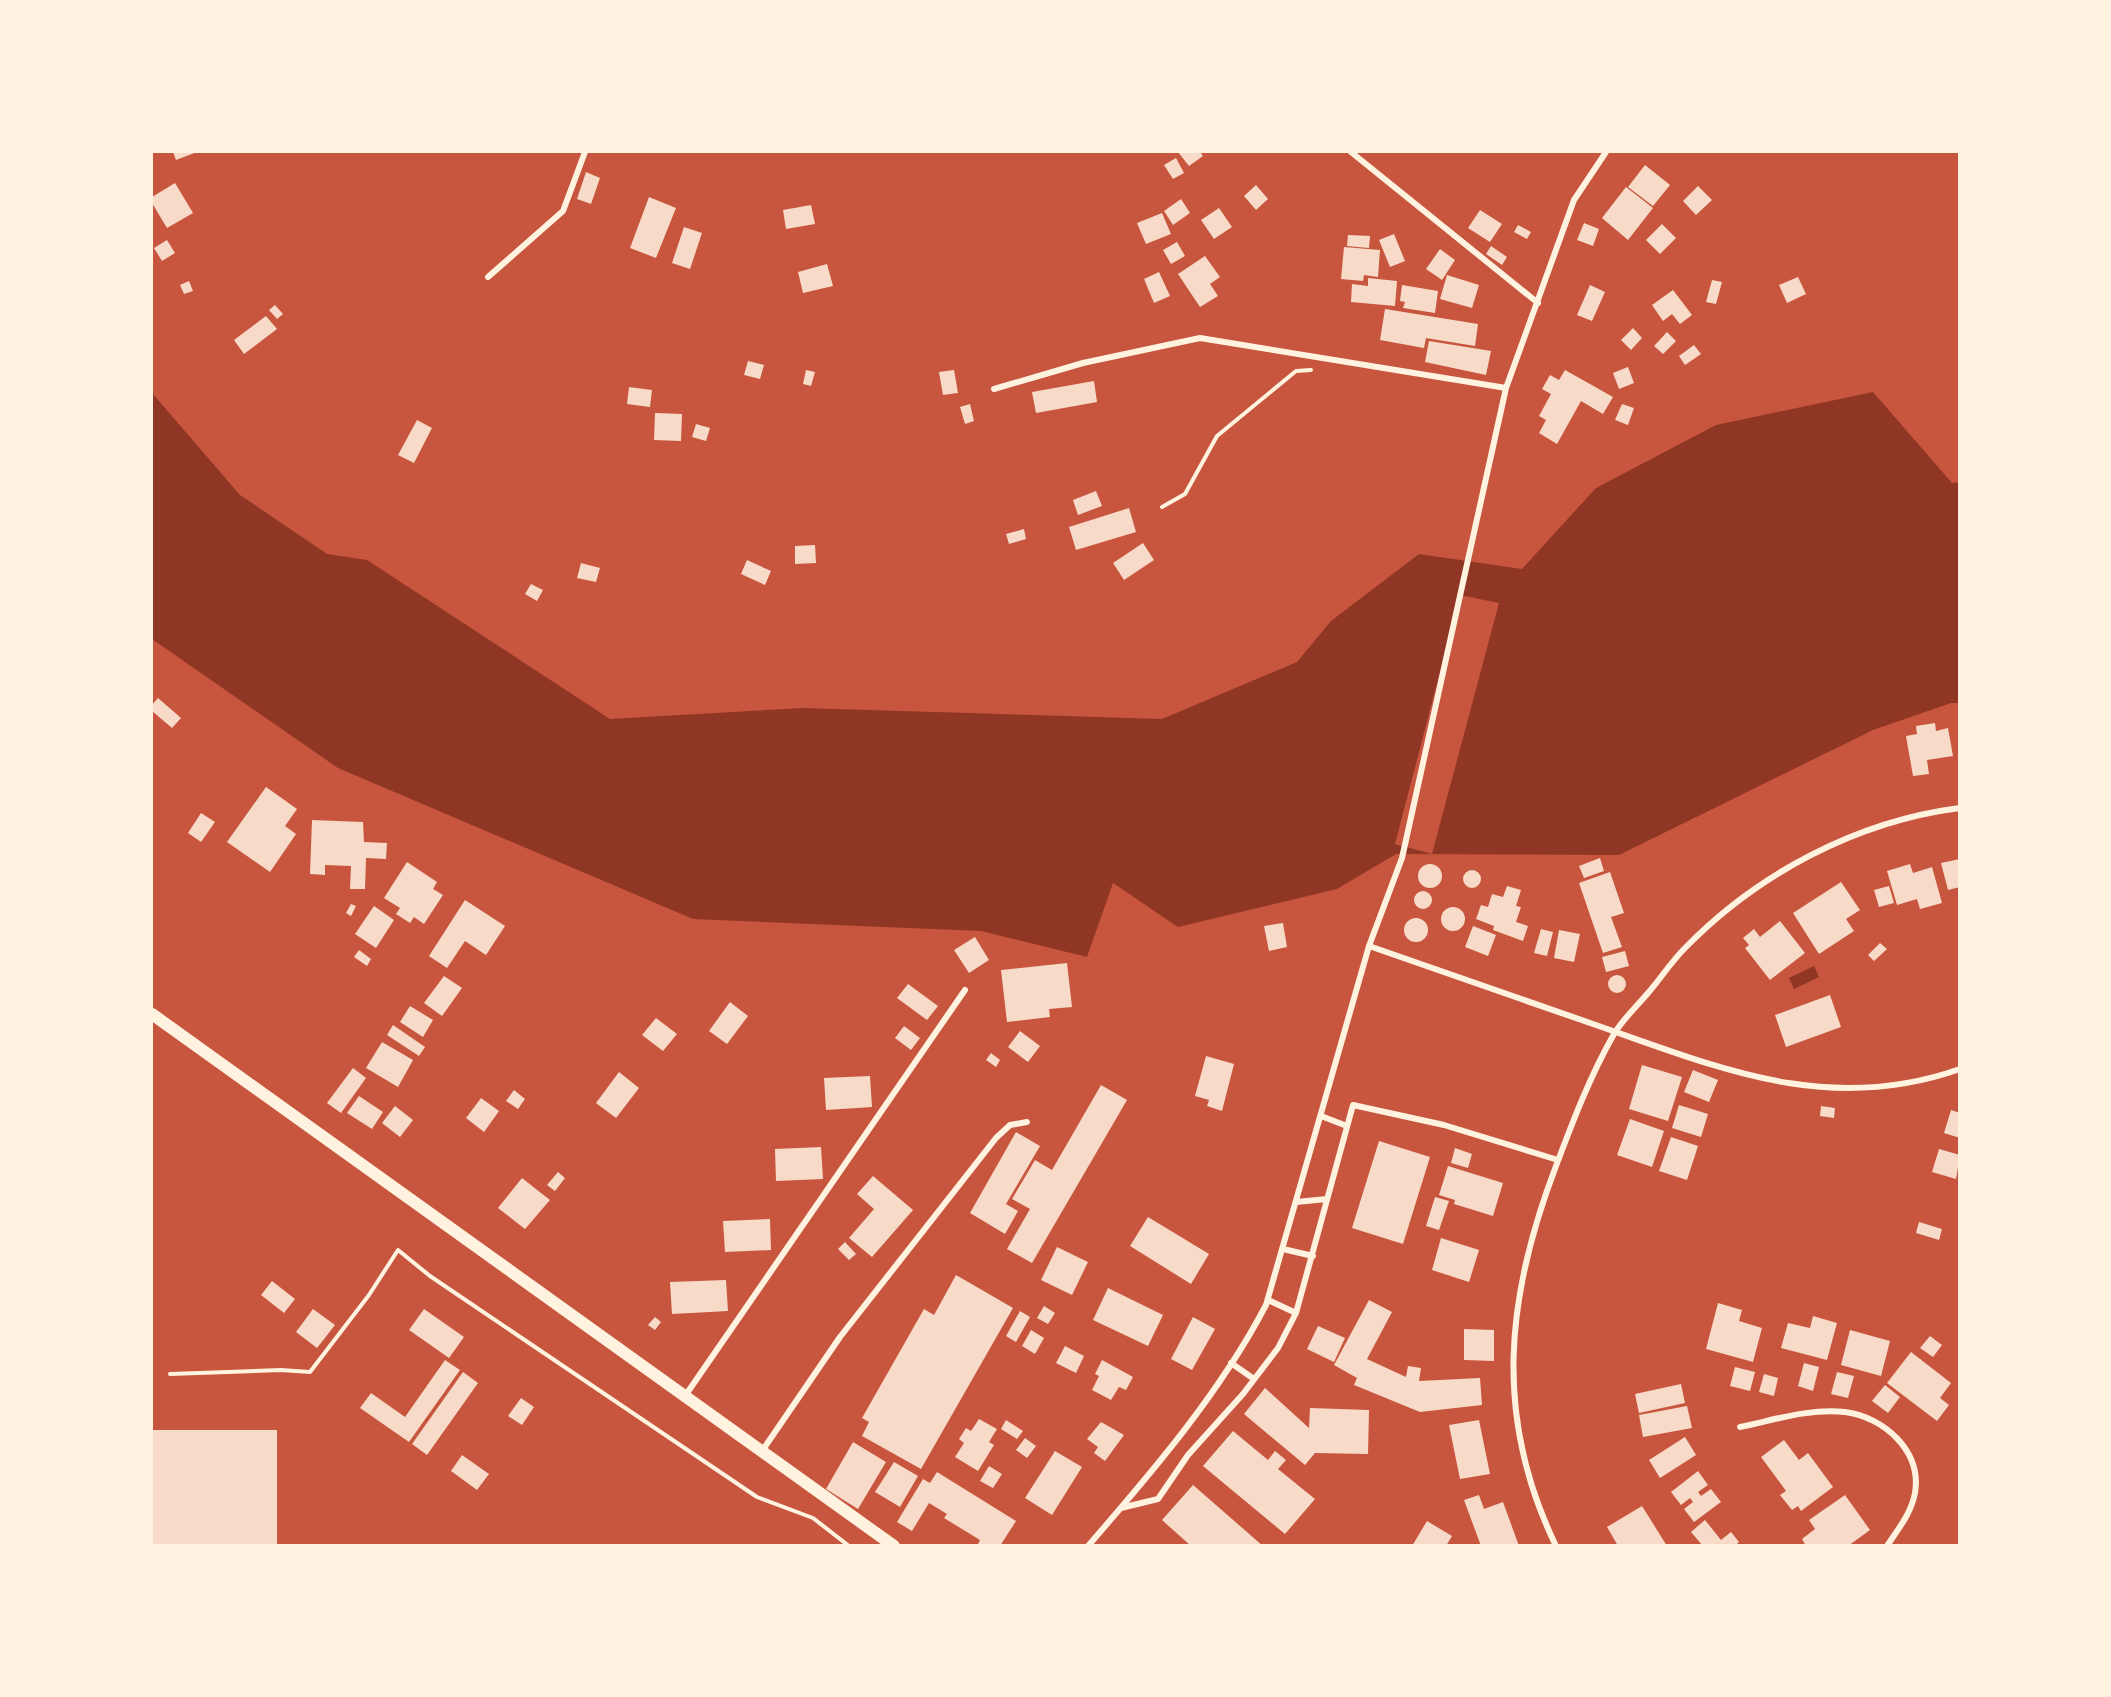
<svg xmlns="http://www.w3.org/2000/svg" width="2111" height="1697" viewBox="0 0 2111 1697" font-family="Georgia,serif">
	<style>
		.water { fill: #8f3625 }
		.pier { fill: #c8553d }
		.building { fill: #f7dbc8 }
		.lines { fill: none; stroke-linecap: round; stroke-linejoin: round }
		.path { stroke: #fff3e0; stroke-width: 4 }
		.service { stroke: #fff3e0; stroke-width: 4 }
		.minor { stroke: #fff3e0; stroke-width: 6 }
		.secondary { stroke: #fff3e0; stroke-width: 12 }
	</style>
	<rect width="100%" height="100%" fill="#c8553d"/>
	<path class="water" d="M1873,392L1952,483L1959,482V703H1951L1873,730L1619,855L1396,854L1337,889L1178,927L1113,883L1087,957L981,931L693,919L338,768L152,639V393L240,495L327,554L367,560L610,719L802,708L1162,719L1297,662L1331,621L1419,554L1522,569L1596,488L1716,425Z
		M1814,966L1819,977L1794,989L1789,978Z"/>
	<path class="pier" d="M1460,595L1499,603L1432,854L1395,844Z"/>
	<path class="building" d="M173,152H197L176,160Z
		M1178,152H1200L1203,156L1189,166Z
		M1176,158L1184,173L1173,179L1164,165Z
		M1645,165L1670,185L1653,206L1628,187Z
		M586,172L600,178L591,204L577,199Z
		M175,183L193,213L167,228L152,203V197Z
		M1256,185L1268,199L1256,210L1244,196Z
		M1698,186L1712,200L1696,215L1683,201Z
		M1626,187L1653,208L1628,240L1602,218Z
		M649,197L676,208L656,258L630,248Z
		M1181,199L1190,213L1173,225L1164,211Z
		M811,205L815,224L786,229L783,210Z
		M1219,208L1232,227L1214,239L1201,220Z
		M1480,210L1502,224L1490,242L1468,228Z
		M1162,213L1171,234L1146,244L1137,223Z
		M1584,223L1599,229L1593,246L1577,240Z
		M1662,224L1676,238L1660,254L1646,240Z
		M1518,225L1531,232L1527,239L1514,232Z
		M684,227L702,233L690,269L672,263Z
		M1394,234L1405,261L1390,267L1379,240Z
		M1348,235L1370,236L1369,248L1347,246Z
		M167,240L175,253L162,261L154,248Z
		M1177,242L1185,256L1171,264L1163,250Z
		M1491,246L1507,257L1502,265L1486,254Z
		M1344,247L1380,250L1378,277L1364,275L1363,281L1341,279Z
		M1440,249L1455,260L1442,280L1426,269Z
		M1205,256L1220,277L1210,284L1218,296L1200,307L1178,274Z
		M827,264L833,286L803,293L798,272Z
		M1159,272L1170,296L1154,303L1144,279Z
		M1447,275L1479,285L1472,308L1440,299Z
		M1798,277L1806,294L1787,303L1779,285Z
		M1368,278L1397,281L1395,306L1351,302L1352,284L1368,286Z
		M1712,280L1722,282L1716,304L1706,302Z
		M189,281L193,291L184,294L180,285Z
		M1402,285L1438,291L1435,313L1403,308L1405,302L1400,301Z
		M1590,285L1605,292L1592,321L1577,315Z
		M1673,290L1692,315L1680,324L1672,314L1663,321L1652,305Z
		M275,305L283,314L277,319L269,310Z
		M1385,309L1478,324L1475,346L1426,338L1424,348L1380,340Z
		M266,316L277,329L244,354L234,340Z
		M1633,328L1642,338L1631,350L1621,340Z
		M1667,332L1676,341L1663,354L1654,346Z
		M1429,341L1491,351L1486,375L1425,362Z
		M1694,345L1701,354L1685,365L1679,356Z
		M748,361L764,365L760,379L744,375Z
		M1628,367L1634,383L1619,389L1613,373Z
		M806,370L815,372L811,386L803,384Z
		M954,370L958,393L943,395L939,372Z
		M1565,370L1613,397L1603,414L1581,401L1557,444L1539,433L1546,420L1539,416L1551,394L1542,389L1550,375L1559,380Z
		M1094,381L1097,402L1036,413L1032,392Z
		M629,387L652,390L650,407L627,404Z
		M970,404L974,421L965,424L960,407Z
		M1622,404L1634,408L1628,425L1615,420Z
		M655,413L682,414L681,441L654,440Z
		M417,420L432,428L414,463L398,455Z
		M696,424L710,428L706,441L692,437Z
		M1096,491L1102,506L1078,515L1073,500Z
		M1129,508L1136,532L1076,550L1069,527Z
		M1024,529L1026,539L1009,544L1006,534Z
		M1143,543L1154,560L1124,580L1113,563Z
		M815,545L816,563L795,564V546Z
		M747,560L771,571L765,585L741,574Z
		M581,563L600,568L596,582L577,578Z
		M531,584L543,590L537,601L525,594Z
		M158,698L181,718L172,728L152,711V705Z
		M1935,723L1936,731L1948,728L1953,756L1927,760L1929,774L1913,776L1906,736L1917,734L1916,726Z
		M266,787L297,809L285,826L296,834L270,872L227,842Z
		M201,813L215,822L201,842L188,833Z
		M312,820L363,822L364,842L387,843L386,859L366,858L365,889H350L351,866L325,865V875L310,874Z
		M1600,858L1604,871L1584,878L1579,866Z
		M1960,859V887L1948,890L1941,863Z
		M407,862L437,882L433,889L443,895L424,924L414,917L410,923L396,914L400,908L384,898Z
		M1418 876a12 12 0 1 1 24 0a12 12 0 1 1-24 0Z
		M1910,864L1913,873L1932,867L1942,903L1920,909L1917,899L1897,905L1887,871Z
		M1463 879a9 9 0 1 1 18 0a9 9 0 1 1-18 0Z
		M1610,872L1624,913L1611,917L1622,947L1603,953L1579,883Z
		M1841,882L1860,910L1846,919L1854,931L1819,954L1793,913Z
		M1507,886L1521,890L1516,906L1521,907L1516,922L1528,926L1523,941L1493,930L1494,926L1476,919L1481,905L1488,907L1492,894L1503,897Z
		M1889,886L1894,903L1879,907L1874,890Z
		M1414 900a9 9 0 1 1 18 0a9 9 0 1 1-18 0Z
		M465,900L505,926L486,955L465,941L447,968L429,956Z
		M351,904L356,906L351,916L346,913Z
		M374,906L394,920L376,948L355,934Z
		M1441 919a12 12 0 1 1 24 0a12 12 0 1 1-24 0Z
		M1404 930a12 12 0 1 1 24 0a12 12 0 1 1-24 0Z
		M1780,921L1805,953L1770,980L1745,948L1749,945L1743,938L1754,929L1760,937Z
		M1283,923L1287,947L1269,951L1264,926Z
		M1473,926L1496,935L1488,956L1465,947Z
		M1541,929L1553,932L1547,956L1534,953Z
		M1559,930L1580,934L1574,962L1554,958Z
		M975,937L989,960L969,973L954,950Z
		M1880,943L1887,949L1874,961L1868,955Z
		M359,950L371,959L367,966L354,957Z
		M1625,951L1629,966L1606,972L1602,957Z
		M1067,963L1072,1007L1049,1009L1050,1017L1007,1022L1001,970Z
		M1608 984a9 9 0 1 1 18 0a9 9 0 1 1-18 0Z
		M444,976L462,988L442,1016L424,1003Z
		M908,984L938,1006L927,1020L897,998Z
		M1830,995L1841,1027L1786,1047L1775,1015Z
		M730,1002L748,1016L727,1044L709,1031Z
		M410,1006L433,1020L423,1037L400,1022Z
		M656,1018L677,1034L663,1051L642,1035Z
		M393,1025L425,1047L419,1056L387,1035Z
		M904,1026L920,1038L911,1050L895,1038Z
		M1020,1031L1040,1046L1028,1062L1008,1047Z
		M382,1042L413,1060L398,1087L366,1068Z
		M991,1053L1000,1060L996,1067L986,1060Z
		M1206,1056L1234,1064L1222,1111L1207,1106L1209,1100L1195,1096Z
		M1642,1065L1682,1077L1668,1121L1629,1109Z
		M353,1068L366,1078L341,1113L327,1103Z
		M1693,1070L1718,1080L1709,1102L1684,1092Z
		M619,1072L639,1088L616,1118L596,1103Z
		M870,1076L872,1107L826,1110L824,1078Z
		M1101,1085L1127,1100L1032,1263L1007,1249L1030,1209L1012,1199L1035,1160L1052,1170Z
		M514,1090L525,1099L518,1109L506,1101Z
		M359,1096L383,1112L372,1129L347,1113Z
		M481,1098L499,1111L484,1132L466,1118Z
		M1679,1105L1708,1114L1701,1137L1672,1128Z
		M395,1106L413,1120L400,1137L382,1123Z
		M1821,1106L1835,1108L1834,1118L1820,1116Z
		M1951,1110L1960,1113V1138L1944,1133Z
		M1630,1119L1664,1131L1652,1167L1617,1155Z
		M1016,1132L1040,1146L1006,1204L1018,1211L1005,1234L970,1213Z
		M1671,1137L1698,1146L1687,1180L1659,1171Z
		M1379,1141L1430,1157L1403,1244L1352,1228Z
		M821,1147L823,1179L776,1181L775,1149Z
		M1455,1148L1472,1154L1468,1168L1451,1163Z
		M1939,1149L1960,1155L1956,1179L1932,1172Z
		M1448,1166L1503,1183L1493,1216L1454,1204L1455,1200L1439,1195Z
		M558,1172L565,1178L555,1191L547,1185Z
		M873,1176L913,1210L872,1257L849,1238L874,1209L857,1194Z
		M522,1178L550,1200L525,1229L498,1208Z
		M1435,1197L1449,1201L1439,1230L1426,1226Z
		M1148,1217L1209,1254L1191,1284L1130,1246Z
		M770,1219L771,1250L725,1252L723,1221Z
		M1919,1222L1942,1229L1939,1240L1916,1233Z
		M1441,1238L1479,1250L1469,1282L1432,1270Z
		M845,1242L856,1254L849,1260L838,1249Z
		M1057,1247L1088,1262L1072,1295L1041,1280Z
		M956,1275L1013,1308L921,1469L862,1436L869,1422L862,1418L924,1309L934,1315Z
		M726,1280L728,1311L672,1314L670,1282Z
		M272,1281L295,1299L284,1313L261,1295Z
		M1108,1288L1163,1315L1148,1346L1093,1320Z
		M1369,1300L1392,1312L1367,1359L1406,1377L1408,1366L1421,1368L1419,1381L1480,1378L1482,1405L1420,1412L1354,1385L1357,1378L1334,1365Z
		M1718,1303L1742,1310L1739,1321L1762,1328L1753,1362L1706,1349Z
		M1044,1306L1055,1313L1048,1324L1037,1318Z
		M313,1309L335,1325L317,1348L296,1332Z
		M424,1309L464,1337L449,1358L409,1330Z
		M1020,1311L1030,1317L1016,1342L1006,1336Z
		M1813,1316L1837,1323L1827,1360L1781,1348L1788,1323L1810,1328Z
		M655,1317L661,1322L655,1330L648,1325Z
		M1193,1317L1215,1329L1192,1370L1171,1359Z
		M1318,1326L1345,1338L1334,1362L1307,1349Z
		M1464,1329L1494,1330V1361L1464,1360Z
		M1031,1330L1044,1338L1035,1354L1022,1346Z
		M1850,1330L1890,1341L1881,1376L1841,1365Z
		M1930,1336L1942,1345L1933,1357L1920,1348Z
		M1065,1346L1084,1356L1076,1373L1056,1363Z
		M1911,1352L1951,1383L1940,1398L1949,1405L1937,1421L1887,1383Z
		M445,1360L460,1370L409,1442L360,1408L371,1393L405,1417Z
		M1102,1360L1133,1377L1126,1390L1119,1387L1111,1400L1092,1390L1099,1376L1095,1374Z
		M1804,1363L1819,1367L1813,1391L1798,1386Z
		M1735,1367L1755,1372L1750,1391L1730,1386Z
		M463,1372L478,1383L427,1455L412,1444Z
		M1837,1372L1854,1376L1848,1398L1831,1394Z
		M1764,1374L1778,1378L1774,1396L1759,1392Z
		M1681,1384L1685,1403L1639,1413L1635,1394Z
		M1885,1385L1900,1397L1888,1413L1872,1401Z
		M1265,1388L1309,1428L1310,1408L1369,1410L1368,1454L1315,1453L1305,1465L1244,1414Z
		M521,1398L534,1407L522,1425L508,1416Z
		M1687,1406L1692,1428L1643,1437L1639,1415Z
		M979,1419L997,1429L989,1442L994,1445L978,1471L955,1457L964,1443L959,1439L966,1428L971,1431Z
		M1006,1420L1023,1431L1017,1439L1001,1429Z
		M1479,1420L1490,1474L1460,1479L1449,1425Z
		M1101,1422L1124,1435L1105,1461L1094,1453L1098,1447L1087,1439Z
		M152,1430H277V1546H152Z
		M1233,1431L1268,1460L1275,1451L1286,1460L1278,1469L1315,1499L1285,1534L1203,1466Z
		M1685,1437L1696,1455L1660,1478L1649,1460Z
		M1025,1438L1036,1446L1027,1458L1016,1450Z
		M1784,1440L1799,1460L1808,1453L1833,1487L1801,1511L1798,1506L1792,1510L1780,1495L1786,1491L1761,1457Z
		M853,1442L886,1462L858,1509L826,1489Z
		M1055,1451L1082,1467L1052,1515L1025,1498Z
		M462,1455L489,1474L477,1490L451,1471Z
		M894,1462L918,1476L900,1507L875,1492Z
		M989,1466L1002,1474L993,1488L980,1481Z
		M1698,1471L1708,1485L1698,1492L1701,1496L1711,1489L1721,1502L1694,1522L1684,1509L1693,1502L1690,1498L1681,1505L1671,1492Z
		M937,1472L1016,1521L1000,1546H977L980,1540L944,1518L947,1514L929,1503L912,1531L897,1522L923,1479L930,1483Z
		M1193,1485L1263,1546H1191L1162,1520Z
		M1479,1495L1484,1509L1503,1502L1519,1546H1481L1464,1500Z
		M1845,1495L1870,1530L1848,1546H1806L1802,1539L1815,1529L1809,1520Z
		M1642,1506L1667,1546H1618L1607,1527Z
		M1705,1520L1721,1540L1731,1532L1739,1542L1735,1546H1703L1691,1532Z
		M1427,1521L1452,1536L1446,1546H1412Z"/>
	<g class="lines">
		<path class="path" d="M1162,507L1185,494L1217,436L1296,371L1311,370"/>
		<path class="service" d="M170,1374L281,1370L310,1372L369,1295L398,1250L430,1276L757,1497L813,1518L849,1546"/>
		<path class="minor" d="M1351,152L1538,303
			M488,277L563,211L585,152
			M994,389L1083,363L1200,338L1506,388
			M1369,946C1444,972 1519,998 1593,1024C1717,1067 1827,1116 1960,1069
			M1321,1116L1347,1126
			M1296,1202L1327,1199
			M1283,1249L1313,1256
			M1268,1300L1296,1313
			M1231,1363L1254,1379
			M685,1396L965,990
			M1740,1427C1774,1420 1810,1408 1845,1412C1884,1417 1922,1451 1915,1493C1911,1514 1898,1529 1887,1546
			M762,1451L840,1337L996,1138L1010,1125L1027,1122
			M1121,1508L1158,1499L1188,1455L1243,1394L1278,1348L1296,1313L1353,1105L1444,1125L1558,1160
			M1088,1546C1153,1471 1220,1393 1266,1305L1369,946L1402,858L1506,388L1574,200L1606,152
			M1556,1546C1493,1416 1506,1297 1556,1166C1573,1121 1590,1076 1614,1034C1623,1019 1637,1006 1648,993C1661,978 1671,962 1685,948C1757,874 1857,821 1960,808"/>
		<path class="secondary" d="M152,1014L894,1546"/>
	</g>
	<rect width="2111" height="1697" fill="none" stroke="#fff3e0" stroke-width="306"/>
</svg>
